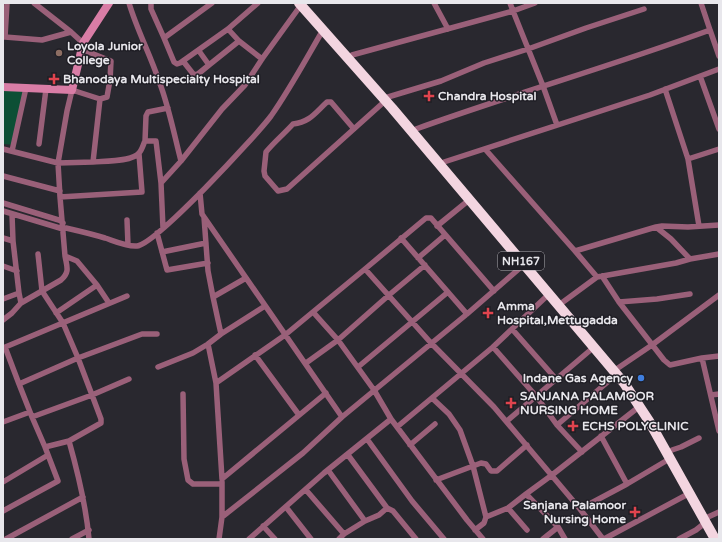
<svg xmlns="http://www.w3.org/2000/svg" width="722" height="542" viewBox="0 0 722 542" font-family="'Varela Round',sans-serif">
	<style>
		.green { fill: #0d4f35 }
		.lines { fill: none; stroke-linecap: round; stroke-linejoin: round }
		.street { stroke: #9a6079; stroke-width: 5.5 }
		.secondary { stroke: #d97da6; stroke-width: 8 }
		.highway { stroke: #f3d5e0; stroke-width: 10 }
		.education-dot { fill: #8d6e63; stroke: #1f1e25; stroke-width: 1.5 }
		.health-dot { fill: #e0444e; stroke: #1f1e25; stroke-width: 1.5 }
		.shop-dot { fill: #3f7fe0; stroke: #1f1e25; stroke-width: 1.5 }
		.labels { text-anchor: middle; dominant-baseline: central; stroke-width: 3; stroke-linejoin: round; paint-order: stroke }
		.shield { fill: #1f1e25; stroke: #acabb0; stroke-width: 1 }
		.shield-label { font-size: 11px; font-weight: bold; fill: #e8e7ec }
		.poi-label { font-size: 12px; font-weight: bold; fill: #e8e7ec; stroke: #1f1e25; text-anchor: start }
	</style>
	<rect width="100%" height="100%" fill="#29282f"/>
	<path class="green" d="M3,90H24L15,145L3,144Z"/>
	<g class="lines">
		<path class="street" d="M34,3L71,32
			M129,3C137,30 150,54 159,81C169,107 174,134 181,161
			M151,3V9L164,38L212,3
			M434,3L448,29
			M510,3L513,11L535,3
			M710,30L719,56
			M3,37H5L7,3
			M5,37L42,40L71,32L83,43
			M164,38L174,62L177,64L180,63L228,29L258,3
			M239,41L262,59
			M199,51L209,65L239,41L228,29
			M349,59L352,55L513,11L543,86L557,125
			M183,61L194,75L198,74L209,65
			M700,76L719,129
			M665,89L688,159L699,226
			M388,97L441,81L484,63L528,49L586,28L644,9
			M100,99L72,90L67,111L58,163L60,197L65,256L77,261L97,285L109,303
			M168,108L148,112L146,116L145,141H156L161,183L181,161L222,109L245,85L262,59L301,5
			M354,129L331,102H327C315,113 310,122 293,124C284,134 274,142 266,152L264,171L265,176L278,191L287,189L385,101
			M416,129C513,94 612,66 710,30L701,3
			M39,144L46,89
			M3,149L58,163L93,162L100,99L107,97L110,80L111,61L81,49
			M485,149L575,251
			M12,151L26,88
			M688,159L719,149
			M93,162C104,161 132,162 139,153C142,150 143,145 145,141
			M444,162L650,95L719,69
			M3,176L60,191
			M161,183L163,228
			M200,193L202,214L342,417L467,314L528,261
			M60,197L142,192L139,154
			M3,203L62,221L63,223
			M3,211L63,229L66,228C79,231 92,234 105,238C114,241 127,247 137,246C156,244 256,136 271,116C290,89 306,59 323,30
			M204,217L208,271L213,297L246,278
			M127,220L128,245
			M719,225L688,227L662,226L656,227L671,239L690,259L719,254
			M437,226L469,200
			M656,227L575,251L597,277L676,263L690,259
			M157,233L167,270L208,263
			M3,238L13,241
			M401,238L467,314
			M162,252L206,243
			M38,254L42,291L63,323L78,358L142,334H157
			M418,258L445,235
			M3,266L17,271
			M365,269L426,218H431L494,291
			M602,276L619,302L657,299L690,294
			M213,297L221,334
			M3,299L19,293L13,241L12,214
			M563,302L597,277
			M619,302L664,360L670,365L702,358
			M21,303L61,280C70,272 67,267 65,256
			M265,306L221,334L208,344L216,383L285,335L365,269L431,343L494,407L580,509L627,484L671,458
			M313,312L338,340L374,390L391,419L467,520L483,539
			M56,313L97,285
			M3,320L12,313L21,303L19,293
			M512,329L556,379
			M5,347L19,384L78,358L92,395L129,379
			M493,347L549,294
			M3,348L127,296
			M255,355L299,415
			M719,356L702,358L719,431
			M306,363L338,340L389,295L425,265
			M158,367L193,353L208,344
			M358,367L448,292
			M618,368L652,345L719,295
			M216,383L222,479L326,393
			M19,384L32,417L92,395L101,419V423L69,441C78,473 86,505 89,539
			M183,394L184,459L188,480L193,484H222
			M711,395L719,394
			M432,398L449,414L460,430L473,466L486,517L484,523L475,530
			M32,417L45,447
			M507,421L594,347
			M3,422L30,412
			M397,427L493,347L536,396L557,425
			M601,436L627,484
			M367,439L412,501L444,539
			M410,445L435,424
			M672,450L681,447L699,438
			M582,452L557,425L617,374
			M328,470L365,521
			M436,480L481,463L486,464L491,471H497L527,445
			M3,482L48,455
			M222,482V517
			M306,490L344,534L339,539
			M286,507L311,539
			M387,508L393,511L416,539
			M508,508L527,530
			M580,509L603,539
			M3,511L58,481L45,447L69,441
			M486,517L508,508L526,494
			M708,517L719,512
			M263,526L275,539
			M558,527L565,539
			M344,534L365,521L379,515L387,508L348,455
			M6,539L83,497
			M72,539L89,530
			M219,539L222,517L303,453L342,417
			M249,539L324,473L391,419
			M543,539L558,527L526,494L552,475L640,406
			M604,539L690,493
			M679,539L696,530L706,522"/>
		<path class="secondary" d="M3,87L72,90L83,43L109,3"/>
		<path class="highway" d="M299,3L392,108L624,383L649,421L715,539"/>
	</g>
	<circle class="education-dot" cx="59" cy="53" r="4"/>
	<g class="health-dot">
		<path d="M52 73h4v4h4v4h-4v4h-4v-4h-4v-4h4z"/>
		<path d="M427 90h4v4h4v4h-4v4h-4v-4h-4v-4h4z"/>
		<path d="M486 307h4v4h4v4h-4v4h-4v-4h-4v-4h4z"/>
		<path d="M509 397h4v4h4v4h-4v4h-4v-4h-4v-4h4z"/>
		<path d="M571 420h4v4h4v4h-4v4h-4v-4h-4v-4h4z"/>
		<path d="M633 506h4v4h4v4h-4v4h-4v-4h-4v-4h4z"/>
	</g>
	<circle class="shop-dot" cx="641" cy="378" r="4"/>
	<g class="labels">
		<rect class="shield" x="498" y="252" width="46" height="18" rx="3"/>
		<g class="shield-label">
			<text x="521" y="261">NH167</text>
		</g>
		<g class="poi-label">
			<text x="67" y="46">Loyola Junior<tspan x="67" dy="14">College</tspan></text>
			<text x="63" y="79">Bhanodaya Multispecialty Hospital</text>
			<text x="438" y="96">Chandra Hospital</text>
			<text x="497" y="306">Amma<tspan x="497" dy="14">Hospital,Mettugadda</tspan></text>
			<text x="633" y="378" text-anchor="end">Indane Gas Agency</text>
			<text x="520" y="396">SANJANA PALAMOOR<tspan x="520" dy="14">NURSING HOME</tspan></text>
			<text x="582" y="426">ECHS POLYCLINIC</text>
			<text x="626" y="505" text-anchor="end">Sanjana Palamoor<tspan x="626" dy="14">Nursing Home</tspan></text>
		</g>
	</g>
	<rect width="722" height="542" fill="none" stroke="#e8e7ec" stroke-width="8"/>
</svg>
